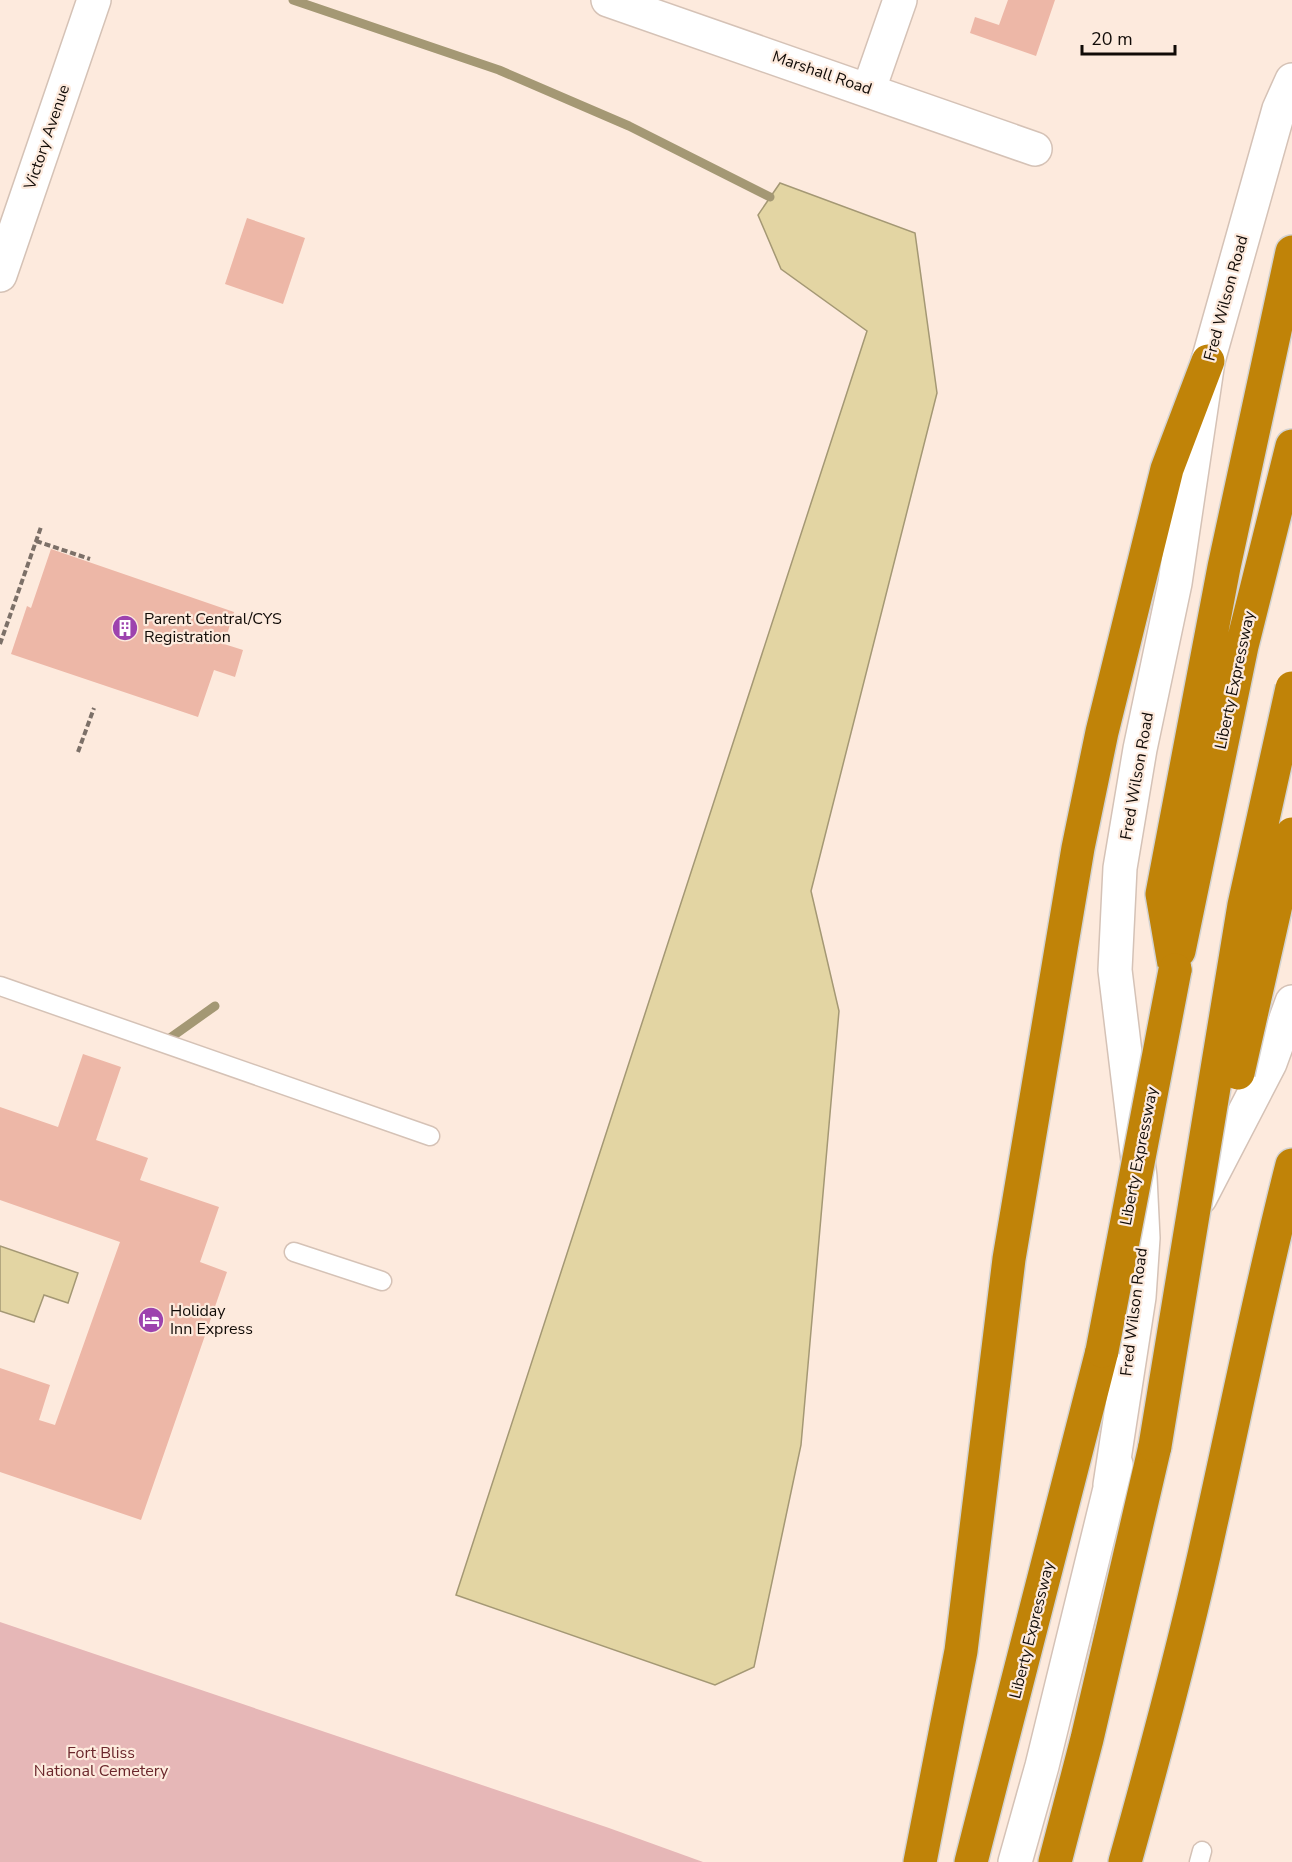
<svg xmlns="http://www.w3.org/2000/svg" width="1292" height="1862" viewBox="0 0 1292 1862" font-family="'Nunito Sans',sans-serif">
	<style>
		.green { fill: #e6b7b7 }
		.water { fill: #e3d5a3; stroke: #a49874; stroke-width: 1.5 }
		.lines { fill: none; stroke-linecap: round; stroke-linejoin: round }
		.stream { stroke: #a49874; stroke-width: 9 }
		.building { fill: #edb7a7 }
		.service-casing { stroke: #d5c2b6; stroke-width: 21 }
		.minor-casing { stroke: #d5c2b6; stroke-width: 36 }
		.secondary-casing { stroke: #d5c2b6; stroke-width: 36 }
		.motorway-casing { stroke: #d4d3d2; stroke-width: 36 }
		.path { stroke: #7c7068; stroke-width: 4; stroke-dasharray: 6 3; stroke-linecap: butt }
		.service { stroke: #fff; stroke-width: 18 }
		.minor { stroke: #fff; stroke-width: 33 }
		.secondary { stroke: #fff; stroke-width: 33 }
		.motorway { stroke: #c08308; stroke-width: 33 }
		.motorway-bridge-casing { stroke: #d4d3d2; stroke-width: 36; stroke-linecap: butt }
		.motorway-bridge { stroke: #c08308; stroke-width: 33 }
		.labels { text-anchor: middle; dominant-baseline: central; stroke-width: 4.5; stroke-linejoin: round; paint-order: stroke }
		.street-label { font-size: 16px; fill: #110b07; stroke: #fdeadd }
		.poi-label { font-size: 16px; fill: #110b07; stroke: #fdeadd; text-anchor: start }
		.park-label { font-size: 16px; fill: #6a262b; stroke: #fdeadd }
	</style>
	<rect width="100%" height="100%" fill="#fdeadd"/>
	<path class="green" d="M0,1622L609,1828L703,1862H0Z"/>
	<path class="water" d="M780,183L915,233L937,393L811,891L839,1011L801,1445L754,1667L715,1685L456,1595L867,331L781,269L758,215Z
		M0,1246L78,1273L68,1303L44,1295L34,1322L0,1311Z"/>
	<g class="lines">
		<path class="stream" d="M293,0L499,70L629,126L770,197
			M163,1043L215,1006"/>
	</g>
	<path class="building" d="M1008,0H1055L1036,56L970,33L975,17L999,25Z
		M247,218L305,238L283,304L225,284Z
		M51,549L234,612L224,644L243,650L235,677L214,670L198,717L11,654L27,606L31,608Z
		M83,1054L121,1067L96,1140L148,1158L140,1180L219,1207L200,1262L227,1272L141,1520L0,1472V1368L50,1385L39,1420L55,1425L120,1242L0,1200V1107L58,1127Z"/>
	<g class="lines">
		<g class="service-casing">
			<path id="service" d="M0,986L430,1136
				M294,1252L382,1281
				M1199,1862L1202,1851"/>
		</g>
		<g class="minor-casing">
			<path id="minor" d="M608,0L1035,149
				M869,89L900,0
				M0,275L94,0"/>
		</g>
		<g class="secondary-casing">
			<path id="secondary" d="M1200,1198L1270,1063L1292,1002
				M1110,1485L1139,1297L1143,1238L1140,1177L1115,970L1120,868L1140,749L1175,583L1208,361L1279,109L1292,80
				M1015,1862L1042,1766L1116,1464"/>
		</g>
		<g class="motorway-casing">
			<path id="motorway" d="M1179,951L1242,646L1292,446
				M1175,970L1162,894L1224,567L1292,252
				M920,1862L961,1651L1009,1259L1078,848L1102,732L1167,469L1208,361
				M971,1862L1102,1351
				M1055,1862L1087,1739L1155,1446
				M1125,1862C1156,1751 1186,1640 1210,1528C1237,1407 1261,1285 1292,1165"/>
		</g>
		<path class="path" d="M36,541L90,559
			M0,644L41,527
			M78,752L94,708"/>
		<use href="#service" class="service"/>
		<use href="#minor" class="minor"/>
		<use href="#secondary" class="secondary"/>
		<use href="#motorway" class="motorway"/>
		<g class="motorway-bridge-casing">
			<path id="motorway-bridge" d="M1238,1073L1292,834
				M1102,1351L1175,970
				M1155,1446L1244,905L1292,688"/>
		</g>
		<use href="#motorway-bridge" class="motorway-bridge"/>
	</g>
	<defs>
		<g id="building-disc" transform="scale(1.35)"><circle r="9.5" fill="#9d43ae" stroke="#fdeadd"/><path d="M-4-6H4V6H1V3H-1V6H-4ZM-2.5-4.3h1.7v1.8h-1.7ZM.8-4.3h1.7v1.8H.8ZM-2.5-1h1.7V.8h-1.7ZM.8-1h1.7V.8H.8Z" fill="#fff"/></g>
		<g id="hotel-disc" transform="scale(1.35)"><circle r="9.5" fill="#9d43ae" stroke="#fdeadd"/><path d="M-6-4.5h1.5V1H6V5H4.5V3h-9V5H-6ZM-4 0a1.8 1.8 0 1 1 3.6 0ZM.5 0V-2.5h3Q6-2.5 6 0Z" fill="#fff"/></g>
	</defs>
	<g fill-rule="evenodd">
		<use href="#building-disc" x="125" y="628"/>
		<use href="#hotel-disc" x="151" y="1320"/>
	</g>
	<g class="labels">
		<g class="street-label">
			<text transform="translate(822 73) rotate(19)">Marshall Road</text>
			<text transform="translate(47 137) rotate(-71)">Victory Avenue</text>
			<text transform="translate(1226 298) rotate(-75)">Fred Wilson Road</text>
			<text transform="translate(1235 680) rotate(-78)">Liberty Expressway</text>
			<text transform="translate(1137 776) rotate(-80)">Fred Wilson Road</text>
			<text transform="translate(1139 1156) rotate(-79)">Liberty Expressway</text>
			<text transform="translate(1134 1312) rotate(-83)">Fred Wilson Road</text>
			<text transform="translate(1032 1630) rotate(-76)">Liberty Expressway</text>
		</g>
		<g class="poi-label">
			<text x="144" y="619">Parent Central/CYS<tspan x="144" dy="18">Registration</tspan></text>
			<text x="170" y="1311">Holiday<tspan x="170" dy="18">Inn Express</tspan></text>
		</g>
		<g class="park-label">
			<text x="101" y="1753">Fort Bliss<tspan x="101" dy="18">National Cemetery</tspan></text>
		</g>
	</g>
	<path d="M1082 45v9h93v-9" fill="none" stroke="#110b07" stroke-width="3"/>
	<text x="1091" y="45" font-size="18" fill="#110b07" stroke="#fdeadd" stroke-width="4.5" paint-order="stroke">20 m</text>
</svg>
